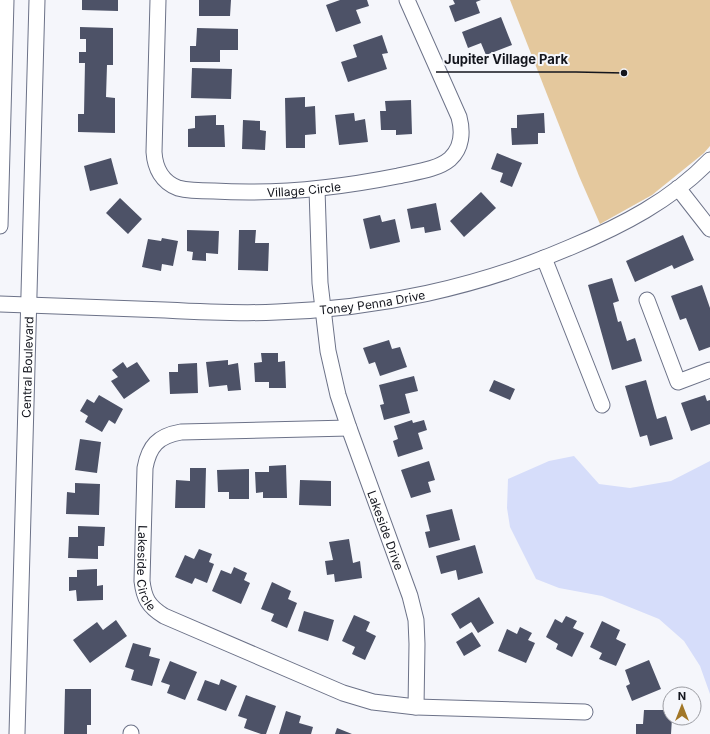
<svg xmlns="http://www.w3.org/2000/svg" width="710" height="734" viewBox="0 0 710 734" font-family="Inter,sans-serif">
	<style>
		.green { fill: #e4c89d }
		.water { fill: #d6ddfa }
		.building { fill: #4d5267 }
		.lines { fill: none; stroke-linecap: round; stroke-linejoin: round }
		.minor-casing { stroke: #6c7288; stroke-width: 17 }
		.minor { stroke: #fff; stroke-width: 15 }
		.labels { text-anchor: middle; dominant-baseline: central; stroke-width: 4; stroke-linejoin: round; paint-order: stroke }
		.street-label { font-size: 12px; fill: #13151d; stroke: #f5f6fb }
		.leader { fill: none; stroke: #13151d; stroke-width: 1.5 }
		.callout-dot { fill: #13151d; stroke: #f5f6fb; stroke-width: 1.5 }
		.callout-label { font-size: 13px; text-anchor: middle; font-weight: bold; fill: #13151d; stroke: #f5f6fb; stroke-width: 4; stroke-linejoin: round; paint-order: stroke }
	</style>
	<rect width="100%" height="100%" fill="#f5f6fb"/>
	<path class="green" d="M510,0H710V146L704,153L652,195L600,224L579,176Z"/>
	<path class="water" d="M574,456L599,484L630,488L671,481L710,461V694L700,666L684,641L659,619L602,596L559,588L536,579L510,527L507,508L508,479L549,461Z"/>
	<path class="building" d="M82,0H118V11L82,10Z
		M199,0H231L230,16H199Z
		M340,0H367L369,6L356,10L361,23L336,32L326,5Z
		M453,0H481L476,2L480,13L455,22L449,6L455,4Z
		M501,17L512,45L486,55L481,43L468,48L462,32Z
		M80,27L113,28V65H107L106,97L115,98V133L78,132V114H84L85,63H79V52H86V39H80Z
		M197,28L238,29V50H220V62H190V46H196Z
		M382,35L388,53L382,54L387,69L348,82L341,62L357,57L353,45Z
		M192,68L232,69L231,99L191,98Z
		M305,97V107L315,106L316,134L305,135V148H286L285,98Z
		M411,100L412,134L396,135V130H381L380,111H386L385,101Z
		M354,113L355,121L365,119L368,142L339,145L335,115Z
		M544,113L545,133H538V144L512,145L511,128H517V115Z
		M216,115V125H224L225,147H188V129L195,128V116Z
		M243,120L260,121V130L266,131L265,150L242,149Z
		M497,153L522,163L512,187L500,182L503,173L491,169Z
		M111,158L118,184L90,191L84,166Z
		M481,192L496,208L464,237L450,221Z
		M120,198L142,219L128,234L106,213Z
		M436,203L441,230L425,233L424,227L411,229L407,209Z
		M380,215L382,222L395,219L400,242L370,249L363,219Z
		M187,230L219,231L218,254L206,253V261L192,260L193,252L187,251Z
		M239,230H256L255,243H269L268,271L238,270Z
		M683,235L694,260L674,269L672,265L635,282L626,261Z
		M162,238L178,241L173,266L162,264L161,271L142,267L148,239L161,241Z
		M612,278L619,301L613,303L618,322L621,321L627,341L635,338L642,361L612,370L588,285Z
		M702,285L710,308V347L699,351L686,318L680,320L671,296Z
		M389,340L392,349L400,347L407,367L380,376L375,362L369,364L363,348Z
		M261,353H278V362L285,361L286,388H269V382H255L254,363L262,362Z
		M228,360V365L238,363L241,390L228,391L227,385L209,387L206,362Z
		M123,362L127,368L137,362L150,381L124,399L111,381L118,377L112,370Z
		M197,363L198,393L170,394L169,372H178V364Z
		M414,376L418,391L405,394L410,413L384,420L380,405L384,404L379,385Z
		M494,380L515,389L510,400L489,391Z
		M646,380L657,419L666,416L673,439L650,446L647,435L640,437L625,386Z
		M99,395L123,409L115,424L109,420L102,432L85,422L88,416L80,411L87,399L94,403Z
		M705,395L707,401L710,400V424L691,431L681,403Z
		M412,420L413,423L424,420L427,430L418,433L423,449L398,457L393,441L398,439L394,426Z
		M80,439L101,442L97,473L75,470Z
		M429,461L435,480L428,482L431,492L411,498L401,470Z
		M286,465L287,498H263V492L256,493L255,472H269V466Z
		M190,468H206L205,508H175L176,480L190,481Z
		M249,469V499H229V492H218L217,470Z
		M300,480L331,481V506L299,505Z
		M75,483L100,484L99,515L66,514L67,492L75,493Z
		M452,509L460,540L429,548L425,532L430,531L426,515Z
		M78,526L105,527L104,546H98V559L68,558L69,537H78Z
		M349,539L353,563L360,561L362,578L335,582L334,574L327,575L325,561L333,560L329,542Z
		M475,545L483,573L458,580L456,570L441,574L436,556Z
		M199,549L212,554L209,562L214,564L207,583L195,578L192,584L175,577L185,555L194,559Z
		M234,567L247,573L244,580L250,583L241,604L212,591L221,570L231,574Z
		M97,569V586L103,585V600L77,601L76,590L69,591V577H77V570Z
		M272,582L291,591L288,599L297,603L287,628L271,621L274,614L261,609Z
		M479,597L494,623L478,633L471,622L460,629L451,614Z
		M304,611L334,620L328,641L298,631Z
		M354,615L370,622L366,631L376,636L365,660L352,654L355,647L342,641Z
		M566,616L577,621L573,628L584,633L572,657L556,649L558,644L546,637L555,619L562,623Z
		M116,620L127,636L90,663L73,640L97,622L103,630Z
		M602,621L620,630L616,639L626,644L616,666L599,659L602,653L590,647Z
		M520,627L532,633L528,640L535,643L526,663L498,651L507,629L517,634Z
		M472,632L481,646L464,656L456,642Z
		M133,643L151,648L149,656L160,659L152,686L131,680L134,670L125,667Z
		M649,660L661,689L632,701L626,686L630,684L625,670Z
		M170,661L197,672L185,700L167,693L170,685L161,682Z
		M221,679L237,686L226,711L197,700L205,680L219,685Z
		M65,689H91V725H87V734H64Z
		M246,695L276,706L266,734H261L244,728L247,719L238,716Z
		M644,710H670V718H672L671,734H636V724H643Z
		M286,711L301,716L299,723L313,727L311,734H279Z
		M337,728L352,734H335Z"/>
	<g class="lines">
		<g class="minor-casing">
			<g id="minor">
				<path id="s1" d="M158,0L154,152C155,168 162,182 178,188C189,191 202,191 214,191C276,195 338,188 398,176C415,172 437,170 450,159C462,148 463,132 459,117L407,0"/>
				<path d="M678,188L710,229"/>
				<path id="s2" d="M317,189L320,283L328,351L338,395L349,428L410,596L416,620L417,644L416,707"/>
				<path d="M0,226L6,0"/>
				<path d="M544,258L602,405"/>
				<path d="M647,300L678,382L710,370"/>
				<path id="s3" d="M0,304C55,306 110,308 165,310C202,312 239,314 277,312C377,309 479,287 571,247C621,226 672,200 710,160"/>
				<path id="s4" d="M349,428L181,432C158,436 149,446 145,468L142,581C144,598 148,606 164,616L343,693L373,702L416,707L585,712"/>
				<path id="s5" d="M17,734L37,0"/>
				<path d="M131,734V733"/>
			</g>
		</g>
		<use href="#minor" class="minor"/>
	</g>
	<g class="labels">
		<g class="street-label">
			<text stroke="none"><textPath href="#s1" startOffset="324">Village Circle</textPath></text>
			<text stroke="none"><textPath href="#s3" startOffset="373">Toney Penna Drive</textPath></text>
			<text stroke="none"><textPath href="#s5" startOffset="367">Central Boulevard</textPath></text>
			<text stroke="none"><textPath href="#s2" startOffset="351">Lakeside Drive</textPath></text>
			<text stroke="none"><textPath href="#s4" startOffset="324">Lakeside Circle</textPath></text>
		</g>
	</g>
	<path class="leader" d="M624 73L576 72H436"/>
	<circle class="callout-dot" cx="624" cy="73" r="4"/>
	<g class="callout-label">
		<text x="506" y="64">Jupiter Village Park</text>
	</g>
	<g transform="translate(682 706)"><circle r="19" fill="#f5f6fb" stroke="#9b9ca2"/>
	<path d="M0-3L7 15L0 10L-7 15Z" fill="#a27728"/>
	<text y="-6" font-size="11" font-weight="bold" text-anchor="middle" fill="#13151d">N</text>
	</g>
</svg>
